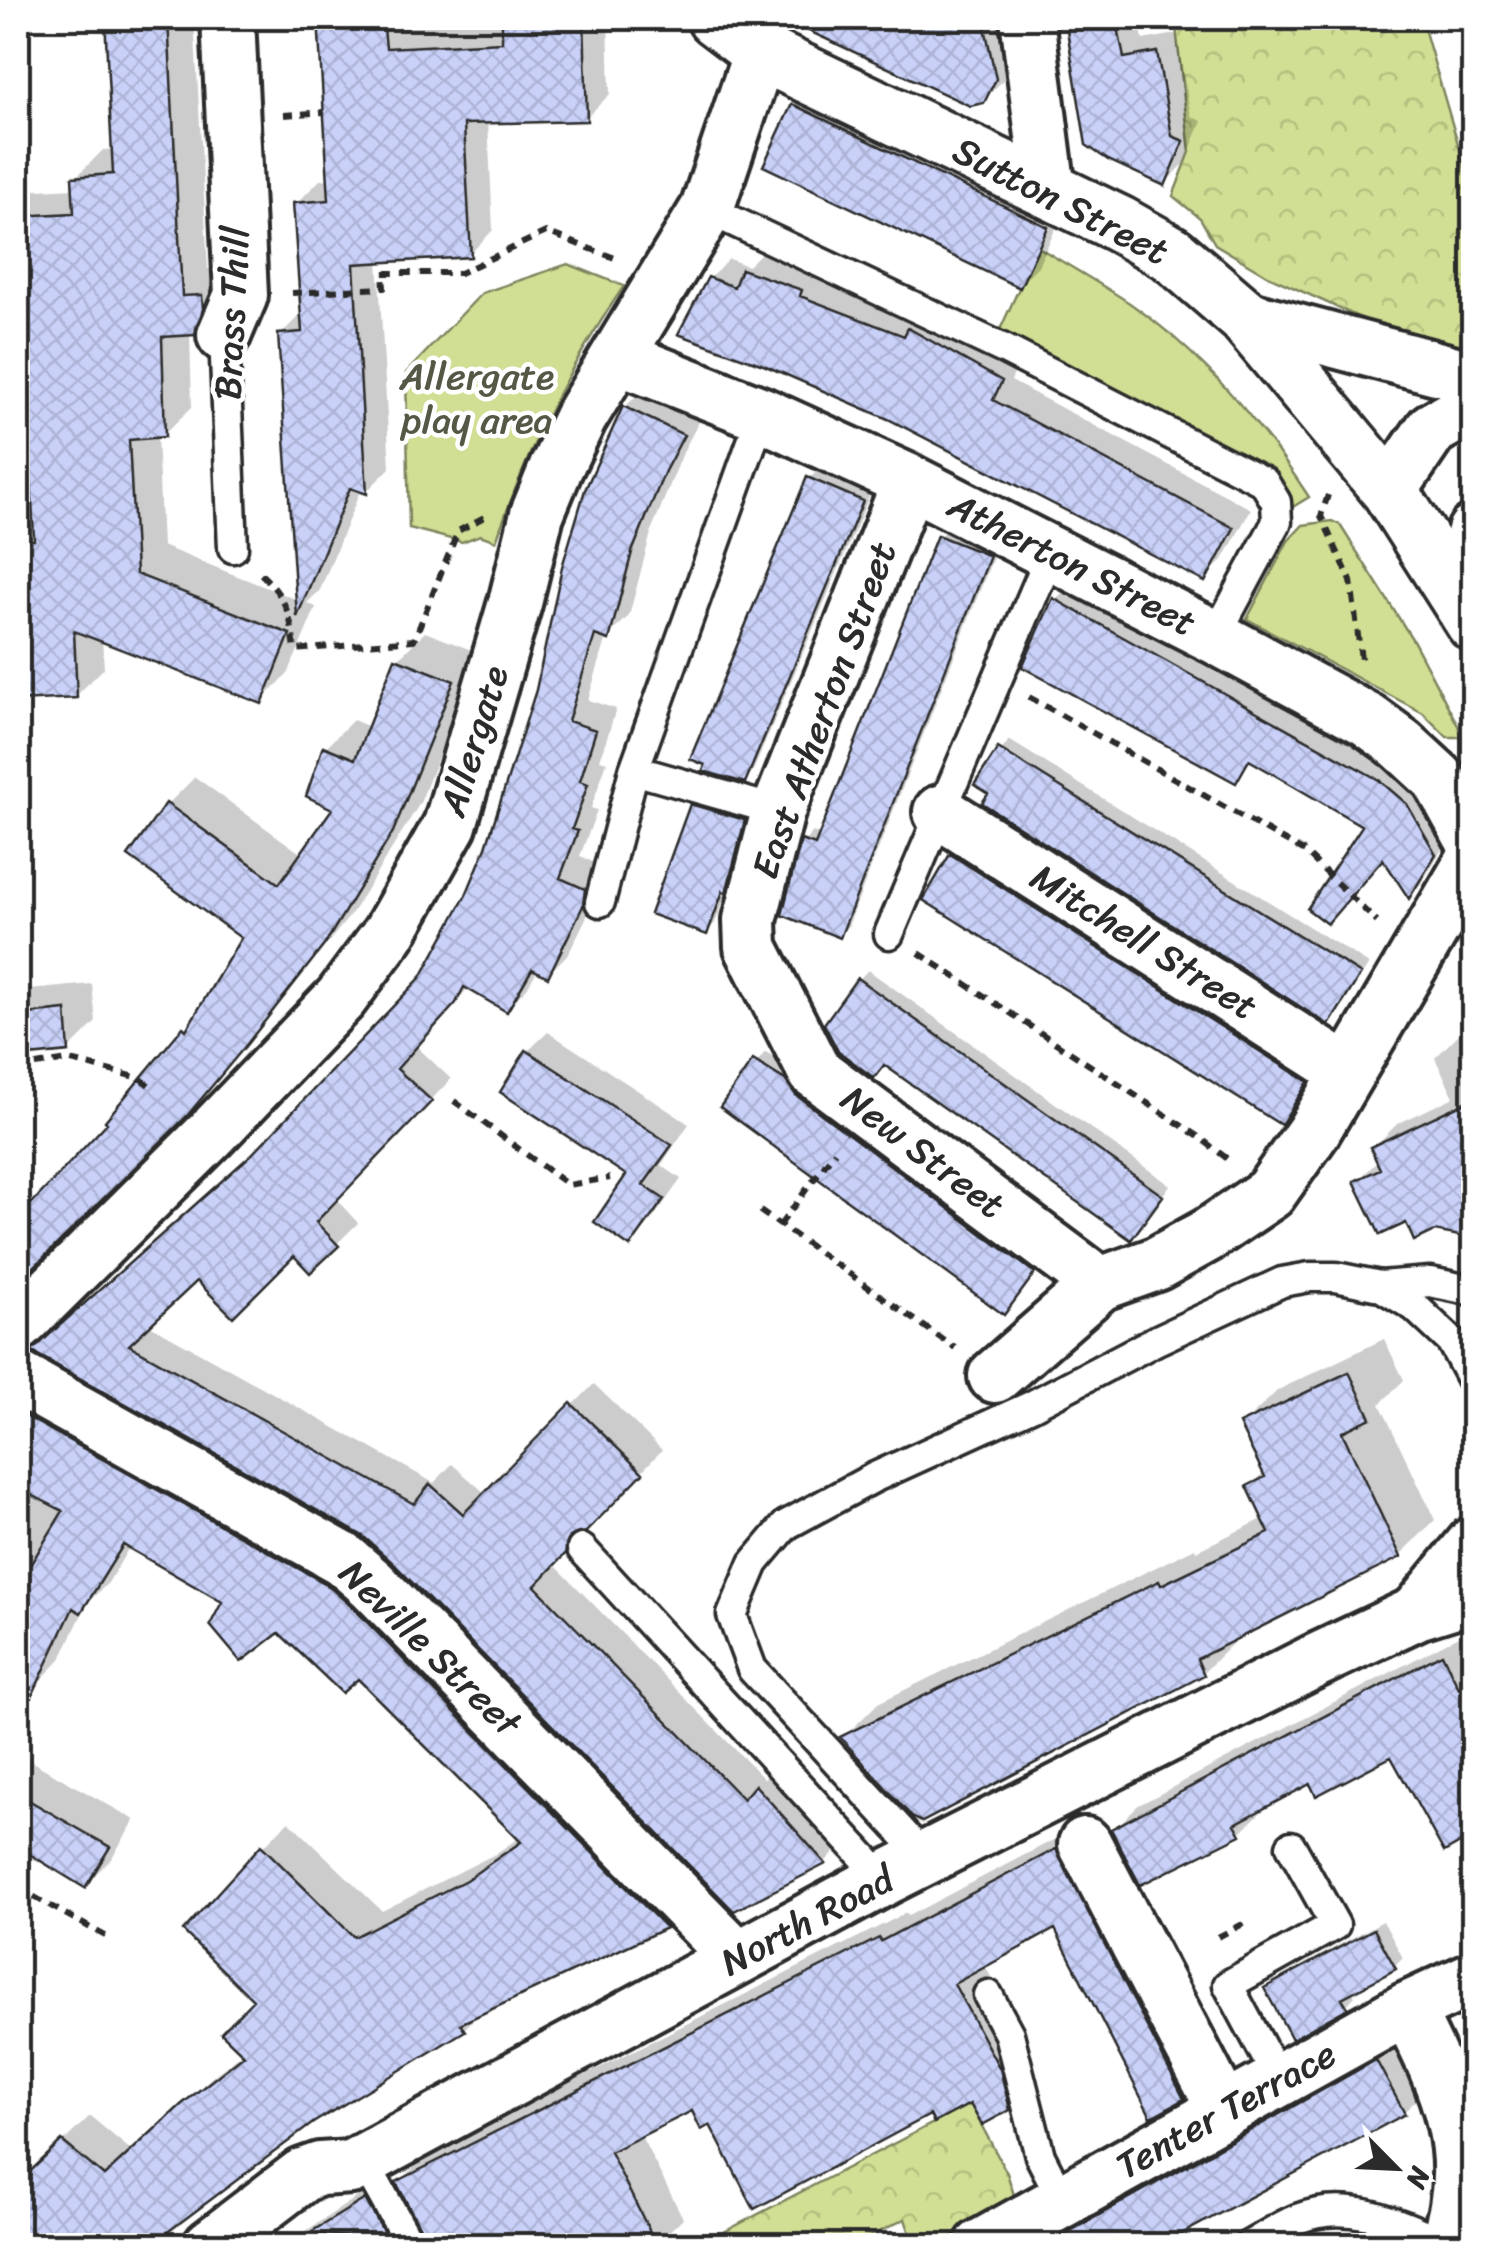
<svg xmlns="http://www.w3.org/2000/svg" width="1491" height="2263" viewBox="0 0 1491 2263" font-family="Sriracha,sans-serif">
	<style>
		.green { fill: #d0df93; stroke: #7e855f; stroke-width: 2.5 }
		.forest { fill: url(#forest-crowns); stroke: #7e855f; stroke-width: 2.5 }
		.shadow { fill: #0003 }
		.building { fill: url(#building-cross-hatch); stroke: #2b2b2b; stroke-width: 2.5 }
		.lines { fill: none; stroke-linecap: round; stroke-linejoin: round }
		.service-casing { stroke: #2b2b2b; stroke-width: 35 }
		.minor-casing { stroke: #2b2b2b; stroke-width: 60 }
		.trunk-casing { stroke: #2b2b2b; stroke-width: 62 }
		.path { stroke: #2b2b2b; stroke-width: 6; stroke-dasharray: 10 8; stroke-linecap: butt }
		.service { stroke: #fff; stroke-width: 28 }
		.minor { stroke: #fff; stroke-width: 52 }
		.trunk { stroke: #fff; stroke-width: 55 }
		.rail { stroke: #2b2b2b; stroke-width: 8 }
		.labels { text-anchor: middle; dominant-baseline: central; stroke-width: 9; stroke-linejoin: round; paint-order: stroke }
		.street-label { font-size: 38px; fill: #2b2b2b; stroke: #fff }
		.park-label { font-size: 38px; fill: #545845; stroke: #fff }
	</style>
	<defs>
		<pattern id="forest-crowns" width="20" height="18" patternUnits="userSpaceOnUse" patternTransform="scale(2.5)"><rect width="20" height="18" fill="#d0df93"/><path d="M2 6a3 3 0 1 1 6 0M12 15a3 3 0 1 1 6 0" fill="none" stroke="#b3c07f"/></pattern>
		<pattern id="building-cross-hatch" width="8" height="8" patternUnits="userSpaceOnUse" patternTransform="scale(2.5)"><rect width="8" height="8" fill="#c9d1f9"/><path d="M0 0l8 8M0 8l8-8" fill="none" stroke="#adb4d6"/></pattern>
	</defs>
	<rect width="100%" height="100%" fill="#fff"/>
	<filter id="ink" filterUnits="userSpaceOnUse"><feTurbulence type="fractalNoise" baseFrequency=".01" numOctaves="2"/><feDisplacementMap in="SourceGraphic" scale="20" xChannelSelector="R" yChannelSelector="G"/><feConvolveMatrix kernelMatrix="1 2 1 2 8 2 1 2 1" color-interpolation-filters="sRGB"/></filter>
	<g filter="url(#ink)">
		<path class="green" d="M1038,247C1069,266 1101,284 1131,304C1202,353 1262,425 1309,497L1291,508L1277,482L999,332Z
			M568,264L624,286C565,373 531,441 496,541L480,535L462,542L409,528L406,373L482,293Z
			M1332,521L1340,525L1414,642L1464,737H1447L1423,713L1247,619L1288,541L1303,525Z"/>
		<path class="forest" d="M1175,18H1421L1473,195V361L1356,316L1268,276L1215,244L1200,218L1173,196L1190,152Z
			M970,2104L1007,2173L1023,2223L978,2245H914L905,2219L853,2245L697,2246Z"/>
		<path class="shadow" d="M107,18H194L208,269L228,268L221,305L190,333L192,407L164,434L157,435L162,546L298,600L280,335L303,312L296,204L320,180L330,179L320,18H408L409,25L504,18H608L610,94L586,118L488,121L493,230L470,254L378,260L390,468L367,491L361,489L320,590L307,603L316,607L288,674L261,701L102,639L104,668L76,696L18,699V531L35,514L27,334L18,335V191L76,188L75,178L103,150L115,149Z
			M791,18H1007L1015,57L1004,79L983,101Z
			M1069,18H1139L1143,40L1176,34L1191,116L1202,121L1184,164L1165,183L1088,143Z
			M814,86L1066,207L1038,266L1019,285L794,105Z
			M762,252L819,271L817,277L922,317L1019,362L1011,381L1251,509L1223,560L1204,578L710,278L729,259L748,266Z
			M646,386L703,414L685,448L652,529L629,616L607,637L588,700L616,709L600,760L607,762L591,808L597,810L580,856L605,868L603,883L569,953L548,974L538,969L527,988L506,1009L469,987L416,1046L451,1079L336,1199L358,1223L310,1270L294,1252L197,1278L148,1324L434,1483L452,1464L486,1494L594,1384L662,1450L554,1564L764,1779L777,1766L845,1842L825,1862L734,1908L395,1561L364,1534L35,1351L270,1139L423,979L468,896L489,848L538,691L587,491L625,407Z
			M818,470L871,492L753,771L744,781L809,479Z
			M948,528L997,547L848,926L839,935L804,842L813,832L821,836L939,537Z
			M1069,586L1393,767L1420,790L1448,839L1422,882L1410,895L1366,825L1253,759L1235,780L1055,600Z
			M425,632L479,653L420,803L352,913L214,1085L18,1280V1202L40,1198L111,1123L199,1014L245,937L132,855L168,804L195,777L303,855L335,808L326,747L353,720L370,727L398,659Z
			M1009,740L1369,964L1338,1012L1329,1021L978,784Z
			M702,796L752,811L735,881L729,887L715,923L706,932L692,806Z
			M961,846L1315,1072L1290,1113L1281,1122L952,856Z
			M868,970L1170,1185L1140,1228L886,1063L859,979Z
			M92,984L96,1022L68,1050L18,1054V991Z
			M1474,1027V1248L1468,1235L1357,1181L1379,1160L1373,1148L1397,1124L1454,1097L1435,1058L1459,1034Z
			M548,1032L689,1124L661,1165L681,1179L649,1224L630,1244V1174L503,1091L528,1051Z
			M765,1052L794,1071L1042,1262L1013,1302L723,1107Z
			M1384,1339L1404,1380L1380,1404L1435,1520L1400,1555L1238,1638L1203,1673L843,1738L878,1703L1195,1548L1196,1551L1265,1518L1250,1487L1265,1471L1242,1425L1278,1390Z
			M18,1383L352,1558L691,1899L665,1926L482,2011L464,2029L312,2121L151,2246H18V2185L90,2116L132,2151L212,2077L244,2052L256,2000L263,1847L289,1821L382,1911L495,1854L520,1837L358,1675L130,1546L108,1583L87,1603L61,1659L35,1686L22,1680L18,1691Z
			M1465,1633L1474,1648V1832L1392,1754L1311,1781L1262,1807L1263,1810L1240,1833L1114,1830L1137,1806Z
			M18,1754L135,1820L111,1859L85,1885L18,1845Z
			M1084,1824L1210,2070L1183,2097L1056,1925L984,1964L1026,2042L1036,2081L1009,2108L971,2101L931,2111L711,2122L693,2107L640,2134L683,2218L654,2246H283L392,2174L398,2184L425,2156L906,1913L908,1916Z
			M1383,1921L1403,1958L1394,1967L1352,1990L1355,1996L1346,2006L1267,1989L1277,1979Z
			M1398,2041L1425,2091L1404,2112L1155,2246H1030Z
			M1289,2227L1307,2246H1260Z"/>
		<path class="building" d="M105,18H168L182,296L202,295L203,309L195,335L162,337L165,437L129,440L136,574L290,634L262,704L74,631L77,698L18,701V541L34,540L24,337H18V216L74,213L72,177L113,174Z
			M318,18H383L386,48L502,42V18H584L587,121L464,124L471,257L354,264L367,494L350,488L297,617L278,334L302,332L293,203L329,200Z
			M781,18H983L996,79L984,103L970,106Z
			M1065,18H1116L1124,58L1157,52L1172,136L1184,141L1165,186L1108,160L1086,145Z
			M792,104L1048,227L1020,288L763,166Z
			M741,269L802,290L800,296L904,336L908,328L1002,381L993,400L1234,528L1205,582L888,419L766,366L678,334L708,277L734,287Z
			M623,406L684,435L665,471L632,552L609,640L595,635L568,721L596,730L580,781L588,784L572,829L578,831L560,878L585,889L583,906L548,977L532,969L507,1012L464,987L456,1003L397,1069L432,1101L316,1222L339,1246L310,1273L294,1256L233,1317L197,1281L129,1345L414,1504L430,1484L463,1514L571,1403L643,1473L586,1532L570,1537L565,1554L535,1586L743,1799L755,1785L826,1864L734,1911L393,1563L363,1536L31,1351L252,1154L421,977L466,895L486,847L536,690L562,567L585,490Z
			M807,477L863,501L745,783L703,771L705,765L690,759Z
			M937,535L990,556L840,938L782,915L801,840L815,845Z
			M1053,598L1379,780L1407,804L1436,854L1409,899L1383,859L1327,924L1307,909L1362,826L1249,760L1236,783L1022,667Z
			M395,658L454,681L393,832L325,944L247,1044L187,1116L18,1283V1218L107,1123L105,1121L183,1027L186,1030L241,938L128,856L166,803L279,884L332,809L306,796L323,746L355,759Z
			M998,748L1361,974L1329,1025L982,803L988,794L974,785Z
			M690,804L745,820L726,893L723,891L707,935L650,914Z
			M950,854L1308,1082L1281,1125L923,900Z
			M857,978L1163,1196L1131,1240L884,1065L874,1078L838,1051L824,1024Z
			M66,1010L69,1052L18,1057V1015Z
			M526,1050L672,1145L643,1185L664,1199L630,1247L594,1222L626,1175L500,1092Z
			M753,1060L785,1080L796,1095L1035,1273L1004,1315L720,1107Z
			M1474,1098V1239L1435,1231L1414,1241L1406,1223L1380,1235L1354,1181L1380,1169L1370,1147Z
			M1349,1372L1371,1418L1342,1432L1401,1557L1197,1659L1204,1675L922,1822L912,1817L840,1737L1159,1581L1161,1585L1269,1533L1247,1486L1265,1477L1239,1424Z
			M18,1412L326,1584L351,1606L666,1928L460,2024L465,2031L313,2123L149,2246H18V2183L62,2141L104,2176L182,2104L244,2055L221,2033L253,2000L183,1931L261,1845L354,1937L466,1880L521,1842L358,1679L342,1693L279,1633L241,1662L210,1625L222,1602L123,1545L81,1613L73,1608L18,1726V1585L63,1511L18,1488Z
			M1442,1654L1459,1688L1474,1680V1835L1444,1852L1391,1757L1316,1796L1310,1784L1235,1824L1241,1835L1140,1885L1111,1829Z
			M18,1794L110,1847L85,1888L18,1847Z
			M1056,1849L1184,2099L1151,2117L1055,1929L954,1984L1000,2069L1010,2110L982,2125L970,2104L934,2123L930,2115L754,2209L710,2125L701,2130L692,2111L610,2152L657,2246L428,2243L396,2182L879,1938L881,1941Z
			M1374,1929L1396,1969L1342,1998L1348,2008L1292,2039L1264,1988Z
			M1376,2060L1405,2114L1159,2246H1044Z
			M365,2199L388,2240L309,2233Z"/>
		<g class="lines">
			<g class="service-casing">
				<path id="service" d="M707,209L1006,350L1264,482L1276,502L1277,522L1215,637
					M224,335L233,548
					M634,770L778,811
					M600,902L634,770L762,414
					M889,934L1051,553
					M1380,1286L1415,1307L1451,1341L1474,1384
					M582,1549L884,1879
					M926,1858L752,1669L732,1615L754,1563L786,1525L873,1478L1031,1406L1155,1341L1282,1282L1310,1277H1336L1380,1286L1430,1282L1474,1291
					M988,1995L1009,2034L1040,2156L1063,2201
					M1279,2080L1228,1985L1335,1925L1291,1846
					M363,2160L411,2246
					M1248,2246C1264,2237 1280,2226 1297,2219C1349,2198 1398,2223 1446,2244"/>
			</g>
			<g class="minor-casing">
				<path id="minor" d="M1027,18L1049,191
					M1245,317L1474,378
					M224,335L241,295L228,18
					M617,357L762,414L909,481L1215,637L1368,720L1401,744L1438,778L1474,843
					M909,481L778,811L750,920L751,947L814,1071L1100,1284
					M1390,491L1432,429L1474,405
					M1458,595L1474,531
					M940,812L1348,1072
					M18,1325L210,1135L341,998L389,933L450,825L515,603L537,514L556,468L580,418L707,209L760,52
					M995,1376L1100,1284L1156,1264L1208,1235L1270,1193L1313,1132L1474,858
					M18,1378L343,1559L372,1584L738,1958
					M1417,1613L1474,1543
					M1085,1844L1224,2110
					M1407,2009C1447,2087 1479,2158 1445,2246
					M210,2246L303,2175L320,2169L351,2167L884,1879L1313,1662L1417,1613L1474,1595
					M981,2246L1407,2009L1474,1978"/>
			</g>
			<g class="trunk-casing">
				<path id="trunk" d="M715,18L760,52L1119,224L1172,254L1245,317L1390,491L1474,623"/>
			</g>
			<path class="path" d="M18,41L33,18
				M284,115L324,112
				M292,293L384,288L383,273H460L546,232L620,260
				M1328,495L1321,516L1351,581L1361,659
				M261,574C287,598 291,617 295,650L414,640L458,531L484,517
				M1029,697L1305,852L1377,922
				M919,953L1199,1137L1229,1160
				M18,1068L67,1060L140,1078L150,1086
				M454,1101L568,1185L610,1178
				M760,1211L955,1348
				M780,1225L835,1151
				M18,1888L107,1937
				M1218,1937L1241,1925L1244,1933"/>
			<use href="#service" class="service"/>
			<use href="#minor" class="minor"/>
			<use href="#trunk" class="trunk"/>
			<path class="rail" d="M1463,18L1474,72"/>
		</g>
	</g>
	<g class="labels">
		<g class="street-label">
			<text transform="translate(1061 201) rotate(27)">Sutton Street</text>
			<text transform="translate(232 313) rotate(-87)">Brass Thill</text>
			<text transform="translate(1072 564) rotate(27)">Atherton Street</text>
			<text transform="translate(824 710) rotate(-70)">East Atherton Street</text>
			<text transform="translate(474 741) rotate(-73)">Allergate</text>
			<text transform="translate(1144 942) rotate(32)">Mitchell Street</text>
			<text transform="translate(923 1152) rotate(37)">New Street</text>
			<text transform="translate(430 1648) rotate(44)">Neville Street</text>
			<text transform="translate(807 1921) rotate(-28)">North Road</text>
			<text transform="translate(1226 2110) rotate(-29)">Tenter Terrace</text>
		</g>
		<g class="park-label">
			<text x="477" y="376">Allergate<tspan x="477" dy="44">play area</tspan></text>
		</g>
	</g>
	<rect width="1491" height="2263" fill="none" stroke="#fff" stroke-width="60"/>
	<rect x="30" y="30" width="1431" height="2203" fill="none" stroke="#2b2b2b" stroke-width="4" filter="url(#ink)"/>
	<g transform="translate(1396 2168) rotate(114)" stroke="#ffffff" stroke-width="8" paint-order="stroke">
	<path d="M0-8L18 38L0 25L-18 38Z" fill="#2b2b2b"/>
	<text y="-15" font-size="28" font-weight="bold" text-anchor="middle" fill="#2b2b2b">N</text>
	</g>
</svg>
